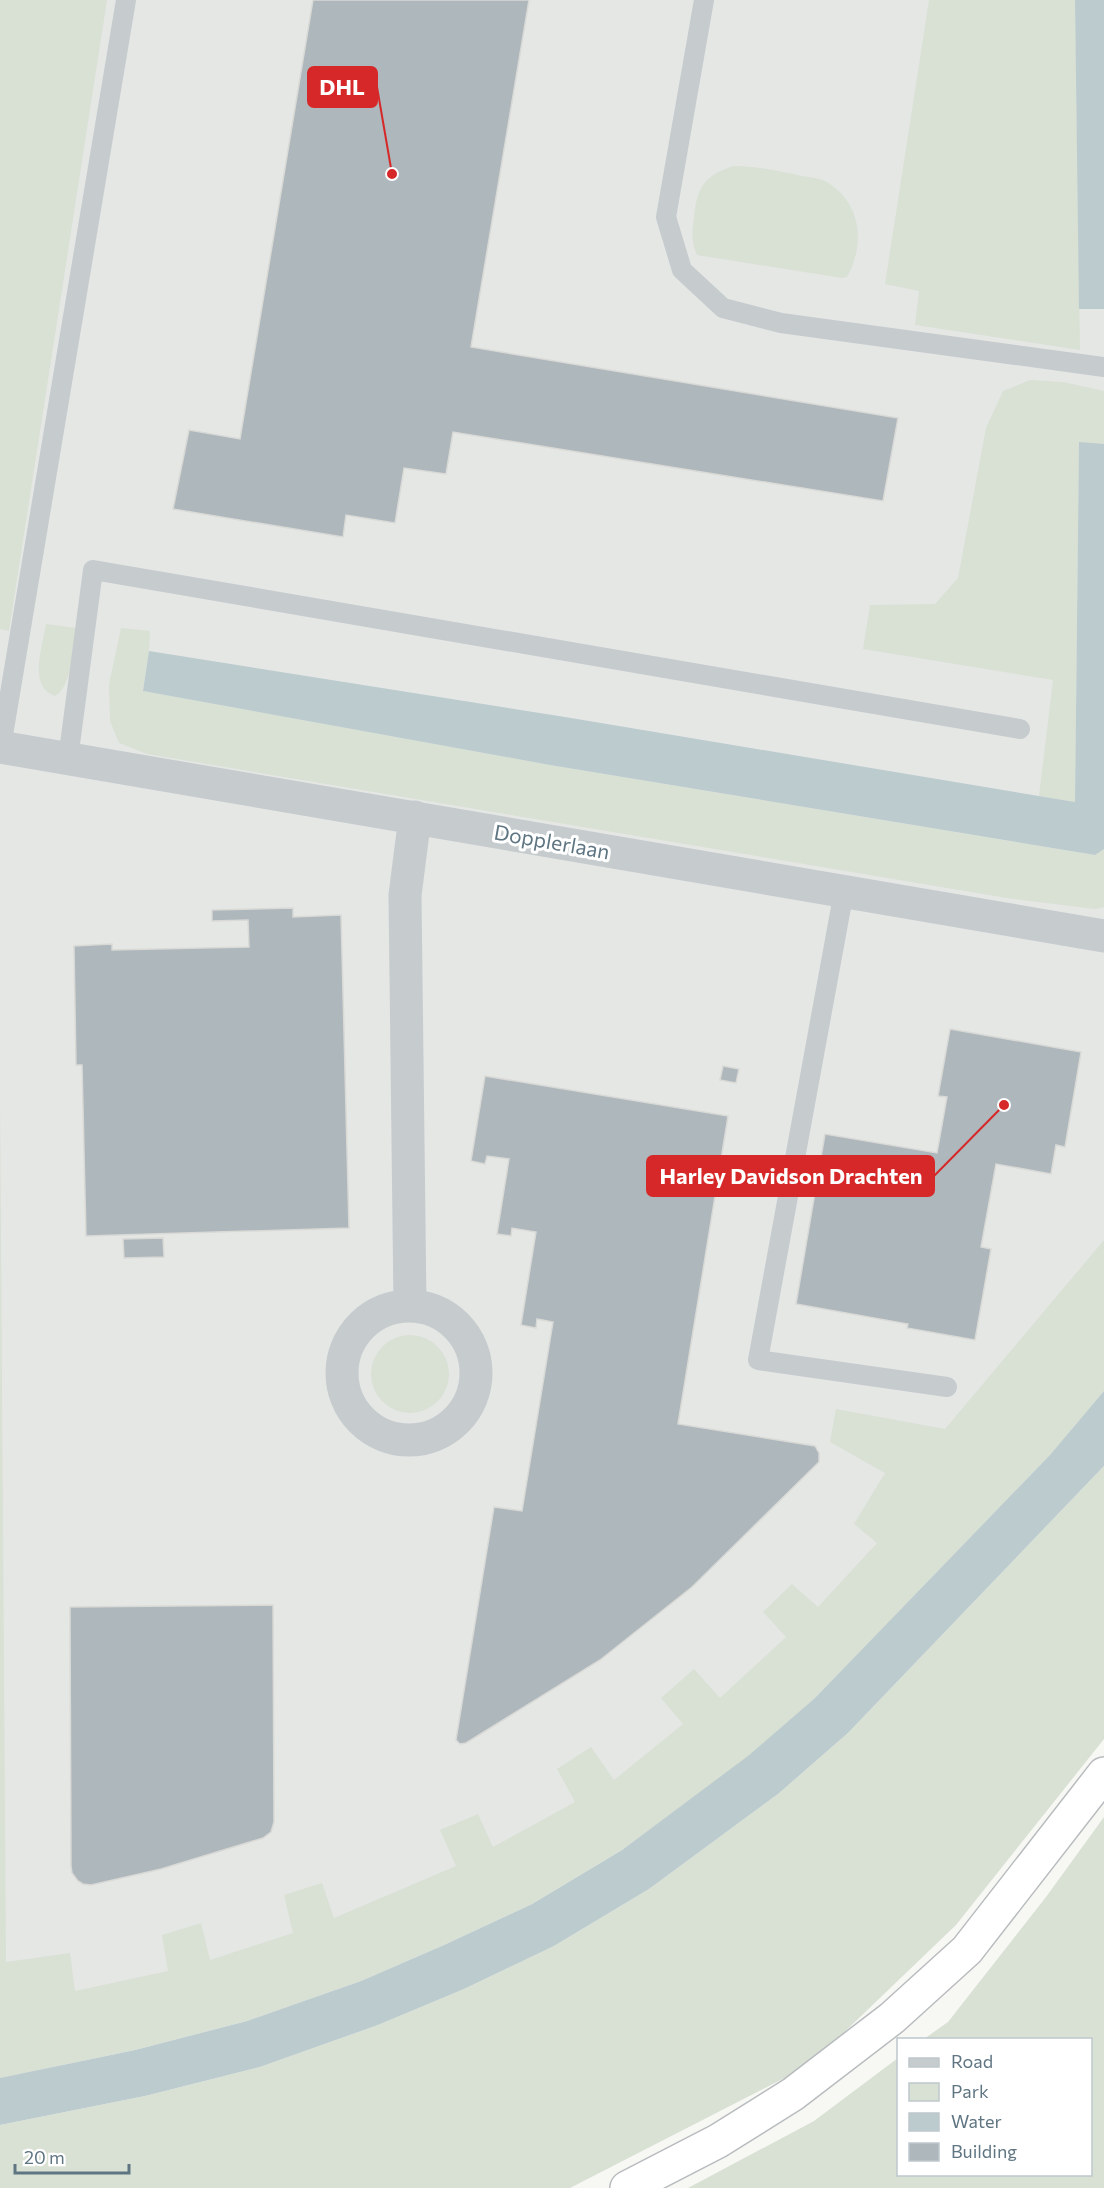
<svg xmlns="http://www.w3.org/2000/svg" width="1104" height="2188" viewBox="0 0 1104 2188" font-family="Commissioner,sans-serif">
	<style>
		.built { fill: #e5e7e5 }
		.green { fill: #d9e0d4 }
		.water { fill: #bccbce }
		.building { fill: #adb7bc; stroke: #d9d9d6; stroke-width: 1.5 }
		.lines { fill: none; stroke-linecap: round; stroke-linejoin: round }
		.motorway-casing { stroke: #b8bcbf; stroke-width: 36 }
		.service { stroke: #c6cbce; stroke-width: 20 }
		.minor { stroke: #c6cbce; stroke-width: 33 }
		.motorway { stroke: #fff; stroke-width: 33 }
		.labels { text-anchor: middle; dominant-baseline: central; stroke-width: 6; stroke-linejoin: round; paint-order: stroke }
		.street-label { font-size: 21px; fill: #5f7582; stroke: #fff }
		.leader { fill: none; stroke: #d62828; stroke-width: 2 }
		.callout-dot { fill: #d62828; stroke: #fff; stroke-width: 2 }
		.callout { fill: #d62828; stroke: #d62828; stroke-width: 2 }
		.callout-label { font-size: 22px; text-anchor: middle; font-weight: bold; fill: #fff }
	</style>
	<rect width="100%" height="100%" fill="#f7f7f4"/>
	<path class="built" d="M0,0H1104V1427L801,1755L0,2091Z"/>
	<path class="green" d="M0,0H107L9,631L0,629Z
		M929,0H1075L1080,350L915,325L919,291L885,284Z
		M734,166C757,166 779,171 802,176C809,177 818,178 825,181C861,201 866,243 847,277L842,278L697,255C691,240 692,233 694,217C697,188 704,175 734,166Z
		M1030,380L1063,382L1104,391V444L1079,443L1075,802L1039,796L1053,680L863,649L870,605L935,604L958,578L986,428L1003,391Z
		M46,624L76,628C73,647 72,687 55,696C27,687 43,645 46,624Z
		M121,628L150,631L149,651L143,691L550,765L1094,855L1104,849V907L1095,909L1007,898L147,754L119,743L110,721L109,684Z
		M0,1092L6,1962L70,1953L75,1991L168,1971L162,1935L201,1923L210,1960L293,1933L284,1895L322,1883L334,1918L456,1866L440,1830L478,1814L493,1847L575,1802L557,1769L591,1747L614,1780L683,1724L661,1698L694,1669L720,1698L786,1637L763,1612L792,1584L818,1607L877,1543L854,1524L885,1473L830,1442L836,1409L945,1429L1104,1240V1391L1050,1455L815,1698L749,1756L622,1850L532,1904L444,1945L361,1981L247,2021L135,2050L0,2078Z
		M371 1374a39 39 0 1 1 78 0a39 39 0 1 1-78 0Z
		M1104,1466V1739L956,1925L810,2065L570,2188H0V2125L145,2096L260,2067L378,2025L464,1989L554,1946L649,1889L778,1794L848,1733Z
		M1104,1817V2188H688L814,2121L898,2058V2174H1090V2040L924,2039L948,2022L1046,1897Z"/>
	<path class="water" d="M1075,0H1104V309H1079Z
		M1079,442L1104,444V849L1095,855L550,765L143,691L149,651L565,717L1075,802Z
		M1104,1391V1466L848,1733L778,1794L649,1889L554,1946L464,1989L378,2025L260,2067L145,2096L0,2125V2078L135,2050L247,2021L361,1981L444,1945L532,1904L622,1850L748,1756L815,1698L1050,1455Z"/>
	<path class="building" d="M313,0H529L471,347L898,418L883,501L453,432L446,474L404,468L395,523L346,515L343,537L173,509L189,430L240,439Z
		M293,908V917L341,915L349,1228L86,1236L82,1065H76L74,946L112,944V950L249,947L248,920L212,921V910Z
		M950,1029L1081,1052L1065,1147L1056,1145L1051,1174L996,1164L981,1247L991,1249L975,1340L907,1328L908,1324L796,1304L825,1134L937,1153L947,1097L938,1096Z
		M723,1066L739,1069L736,1083L720,1080Z
		M485,1076L728,1116L678,1424L815,1446L819,1453V1462L692,1587L600,1660L466,1743L460,1744L456,1740L494,1507L522,1511L553,1322L537,1319L536,1328L521,1325L536,1232L512,1228L511,1236L497,1234L509,1159L487,1156L485,1164L471,1161Z
		M163,1238L164,1257L124,1258L123,1239Z
		M273,1605L274,1822L271,1832L263,1838L161,1869L91,1885L83,1884L78,1881L72,1873L71,1866L70,1607Z"/>
	<g class="lines">
		<g class="motorway-casing">
			<path id="motorway" d="M627,2188L718,2141L793,2094L892,2018L967,1950L1104,1774"/>
		</g>
		<path class="service" d="M704,0L666,217L682,270L723,308L781,323L1104,367
			M1,747L126,0
			M68,759L93,570L1020,729
			M844,891L758,1360L947,1387"/>
		<path class="minor" d="M0,747L1104,936
			M410,1305L405,895L415,817
			M342 1373a67 67 0 1 1 134 0a67 67 0 1 1-134 0Z"/>
		<use href="#motorway" class="motorway"/>
	</g>
	<g class="labels">
		<g class="street-label">
			<text transform="translate(552 841) rotate(10)">Dopplerlaan</text>
		</g>
	</g>
	<path class="leader" d="M392 174L377 87M1004 1105L934 1176"/>
	<g class="callout-dot">
		<circle cx="392" cy="174" r="6"/>
		<circle cx="1004" cy="1105" r="6"/>
	</g>
	<g class="callout">
		<rect x="308" y="67" width="69" height="40" rx="6"/>
		<rect x="647" y="1156" width="287" height="40" rx="6"/>
	</g>
	<g class="callout-label">
		<text x="342" y="95">DHL</text>
		<text x="791" y="1184">Harley Davidson Drachten</text>
	</g>
	<rect x="897" y="2038" width="195" height="138" fill="#ffffff" stroke="#bfc8cd" stroke-width="1.5"/>
	<rect x="909" y="2058" width="30" height="9" fill="#c6cbce" stroke="#bfc8cd" stroke-width="1.5"/>
	<text x="951" y="2068" font-size="18" fill="#5f7582">Road</text>
	<rect x="909" y="2083" width="30" height="18" fill="#d9e0d4" stroke="#bfc8cd" stroke-width="1.5"/>
	<text x="951" y="2098" font-size="18" fill="#5f7582">Park</text>
	<rect x="909" y="2113" width="30" height="18" fill="#bccbce" stroke="#bfc8cd" stroke-width="1.5"/>
	<text x="951" y="2128" font-size="18" fill="#5f7582">Water</text>
	<rect x="909" y="2143" width="30" height="18" fill="#adb7bc" stroke="#bfc8cd" stroke-width="1.5"/>
	<text x="951" y="2158" font-size="18" fill="#5f7582">Building</text>
	<path d="M15 2164v9h114v-9" fill="none" stroke="#5f7582" stroke-width="3"/>
	<text x="24" y="2164" font-size="18" fill="#5f7582" stroke="#ffffff" stroke-width="4.5" paint-order="stroke">20 m</text>
</svg>
